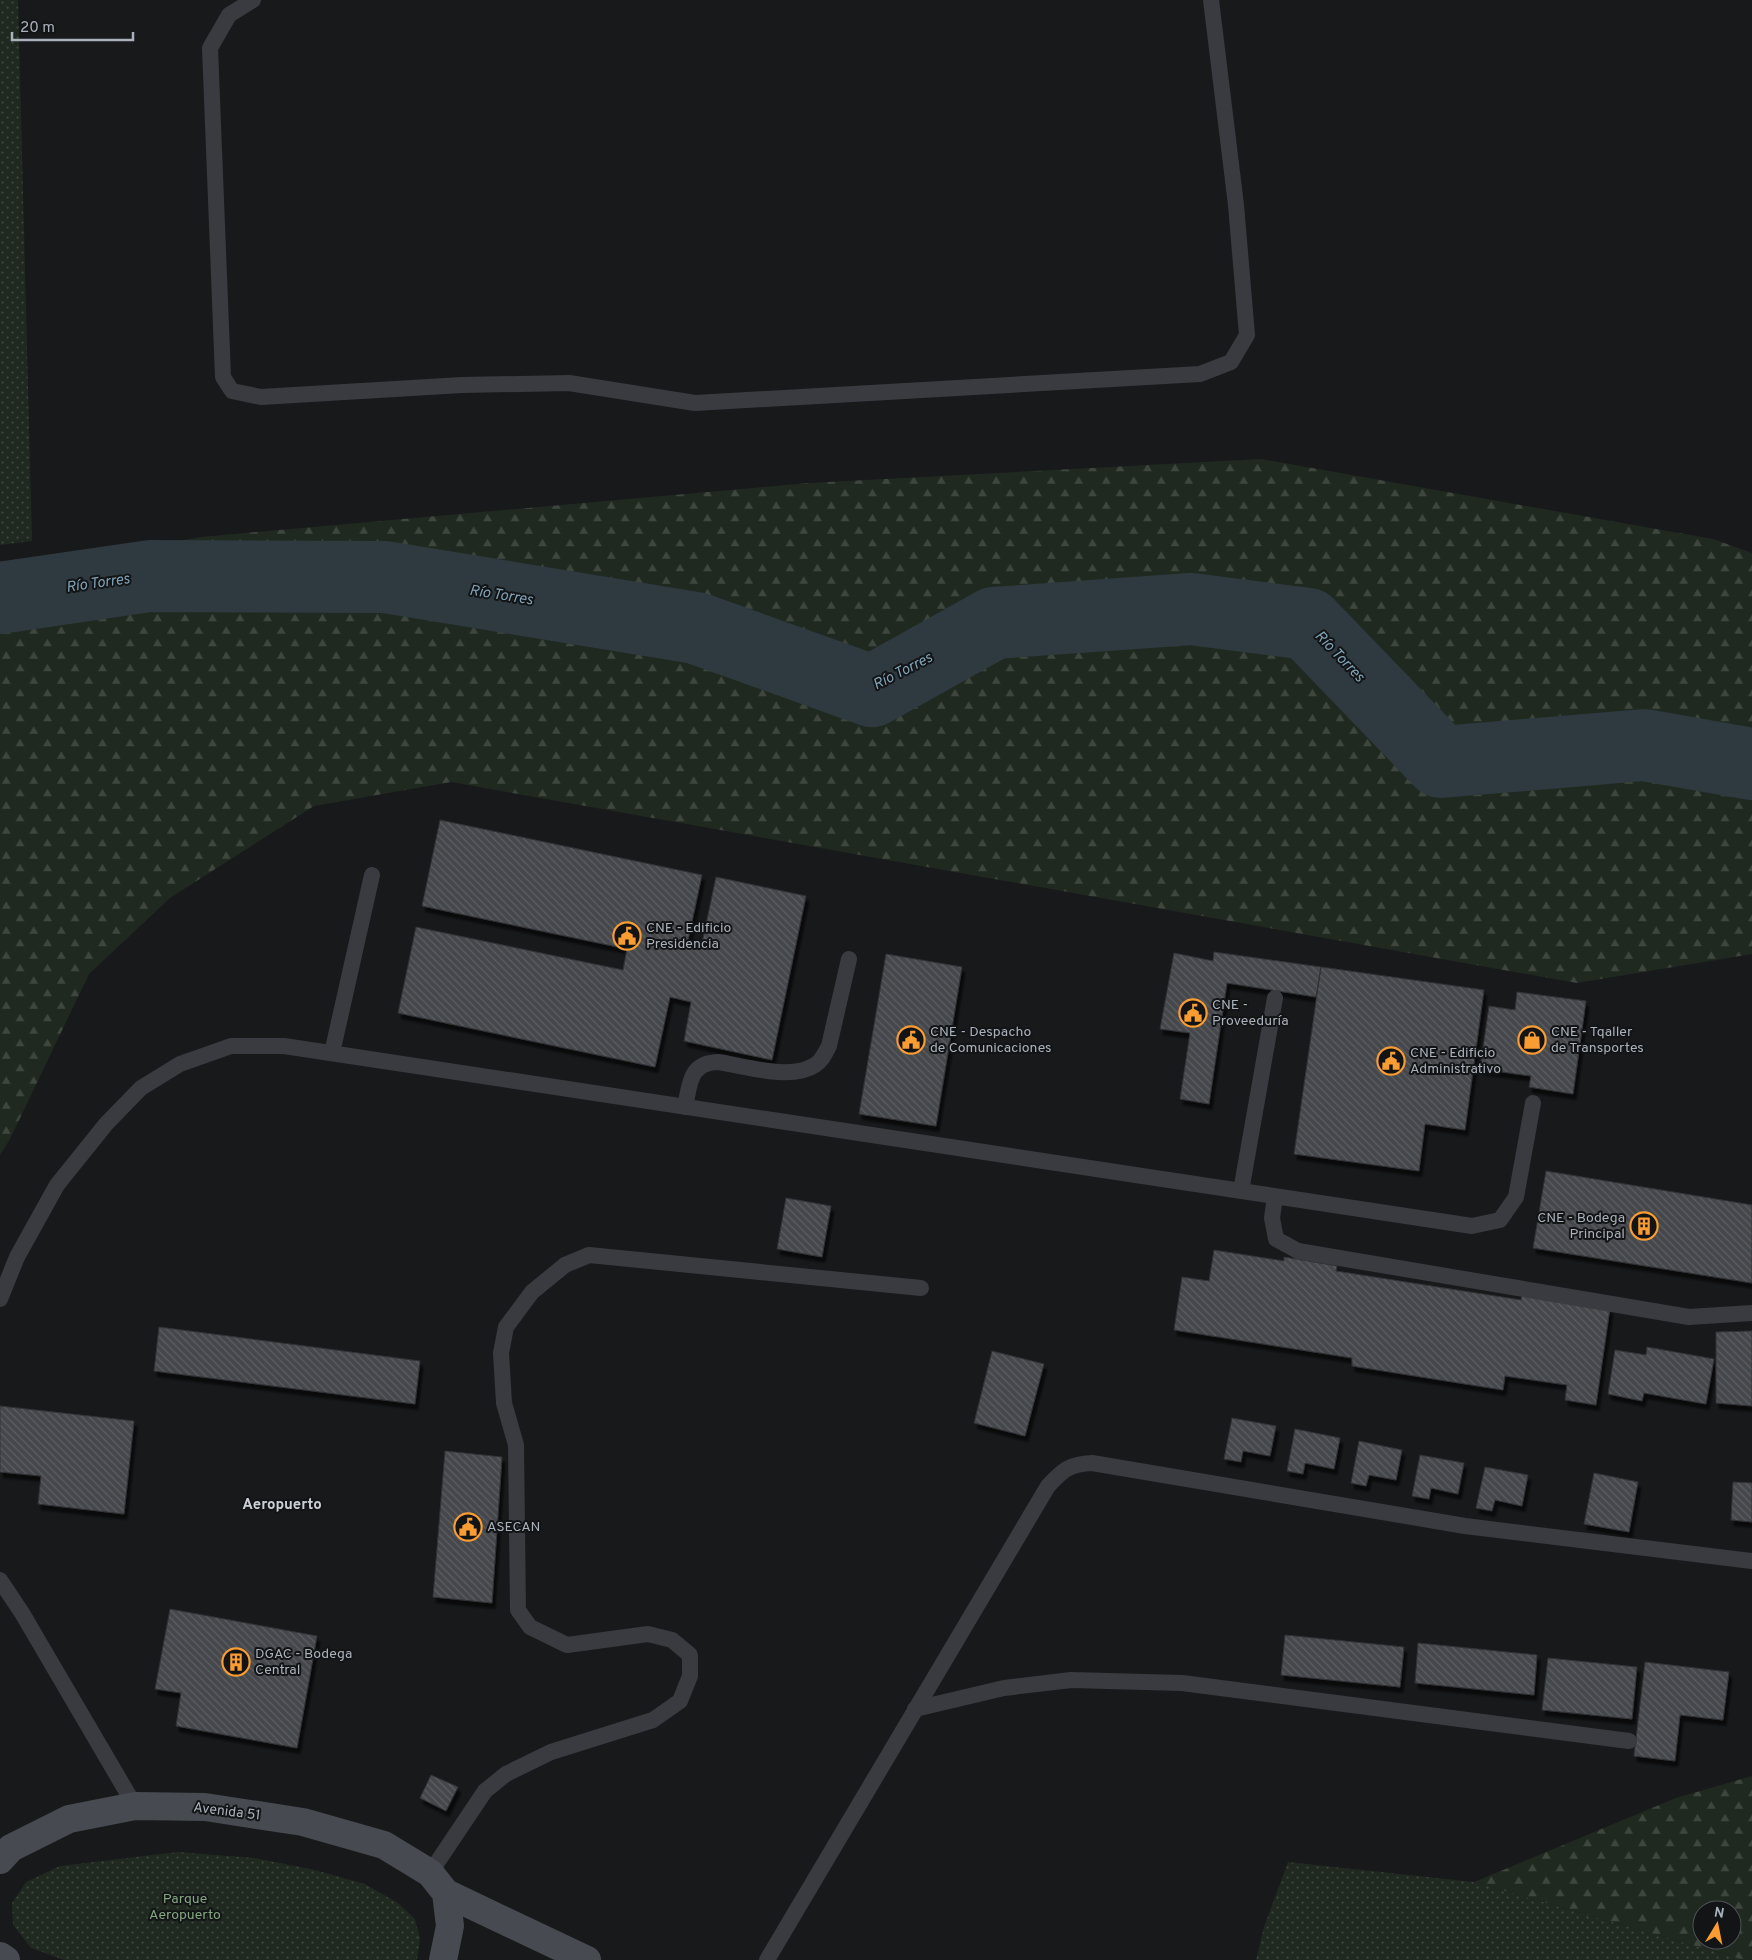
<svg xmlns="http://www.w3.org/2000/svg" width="1752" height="1960" viewBox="0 0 1752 1960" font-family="Overpass,sans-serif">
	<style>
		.green { fill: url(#green-dots) }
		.forest { fill: url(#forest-firs); fill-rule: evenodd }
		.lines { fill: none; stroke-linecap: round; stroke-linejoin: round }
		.river { stroke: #2e3a3f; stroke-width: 72 }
		.building { fill: url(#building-back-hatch); stroke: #323337; filter: url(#shadow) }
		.service { stroke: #393b40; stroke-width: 16 }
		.secondary { stroke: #474a50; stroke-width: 28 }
		.labels { text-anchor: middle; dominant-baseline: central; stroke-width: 4; stroke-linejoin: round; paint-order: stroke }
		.poi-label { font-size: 14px; fill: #aab1bb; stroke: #131416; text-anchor: start }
		.street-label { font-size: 14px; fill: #aab1bb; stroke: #131416 }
		.park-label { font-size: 14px; fill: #83a681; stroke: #131416 }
		.water-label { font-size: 15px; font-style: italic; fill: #80a4b7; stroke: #131416 }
		.neighbourhood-label { font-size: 15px; font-weight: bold; fill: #cbd0d7; stroke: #131416 }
	</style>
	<defs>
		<pattern id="green-dots" width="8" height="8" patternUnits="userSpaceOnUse" patternTransform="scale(1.25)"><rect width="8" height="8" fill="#202920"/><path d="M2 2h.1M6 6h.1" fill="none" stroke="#3e463e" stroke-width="1.8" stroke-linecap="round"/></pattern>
		<pattern id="forest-firs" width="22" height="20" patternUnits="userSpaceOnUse" patternTransform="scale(1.25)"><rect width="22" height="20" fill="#202920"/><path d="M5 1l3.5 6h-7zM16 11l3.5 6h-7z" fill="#3e463e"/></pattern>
		<pattern id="building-back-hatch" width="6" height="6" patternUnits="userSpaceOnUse" patternTransform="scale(1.25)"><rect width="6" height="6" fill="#44474b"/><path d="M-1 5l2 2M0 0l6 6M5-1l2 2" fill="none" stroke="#5c5f63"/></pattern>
		<filter id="shadow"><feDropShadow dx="3" dy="5.5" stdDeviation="1" flood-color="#0009"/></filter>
	</defs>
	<rect width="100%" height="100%" fill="#18191b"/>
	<path class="green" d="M0,0H18L32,541L0,545Z
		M178,1852L254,1858L315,1870L365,1884L398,1903L415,1919L420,1938L417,1960H64L31,1948L13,1925L12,1903L26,1882L60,1866Z
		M1288,1862L1474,1882L1744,1960H1256L1264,1927Z"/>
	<path class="forest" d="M1261,459L1713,539L1752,553V954L1577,983L451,782L314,806L170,898L89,974L10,1139L0,1155V574L201,537L809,483Z
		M1752,1776V1960H1744L1474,1882L1676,1798ZM1702,1910H1732V1940H1702Z"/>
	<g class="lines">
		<path class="river" d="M0,598L150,576L385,577L696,628L872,691L994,623L1191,609L1308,624L1441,762L1644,745L1752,764"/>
	</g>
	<path class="building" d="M440,820L702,875L687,945L701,948L716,877L806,896L772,1060L684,1041L691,1002L670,997L655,1067L398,1013L416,927L623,970L627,949L422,906Z
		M1214,952L1321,967L1316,997L1227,983L1209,1104L1180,1099L1190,1033L1160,1029L1174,953L1213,961Z
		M886,954L962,967L936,1126L859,1114Z
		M1321,967L1484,990L1465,1130L1425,1124L1419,1171L1294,1154Z
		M1517,992L1586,1001L1573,1094L1529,1087L1531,1076L1480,1069L1489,1006L1515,1010Z
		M1546,1171L1752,1205V1283L1533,1248Z
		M786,1198L831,1206L822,1257L777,1249Z
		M1214,1250L1284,1261V1257L1337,1266L1336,1271L1521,1300L1522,1294L1610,1308L1596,1405L1565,1400L1567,1385L1505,1376L1503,1390L1352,1366V1358L1174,1330L1182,1277L1209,1281Z
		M159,1327L420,1361L415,1404L154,1371Z
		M1752,1331V1406L1716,1403V1332Z
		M1647,1347L1714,1359L1706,1404L1644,1393L1642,1401L1608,1394L1615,1350L1646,1355Z
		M992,1351L1044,1364L1025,1436L974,1423Z
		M0,1406L134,1421L124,1514L38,1504L41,1476L0,1472Z
		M1232,1418L1276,1426L1270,1456L1243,1451L1241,1462L1224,1459Z
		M1295,1429L1340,1438L1334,1469L1305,1463L1303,1474L1287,1471Z
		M1359,1441L1402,1450L1396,1480L1369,1475L1366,1486L1351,1483Z
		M445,1451L502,1457L492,1603L433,1597Z
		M1420,1455L1464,1463L1458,1494L1431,1488L1429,1499L1412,1496Z
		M1485,1467L1528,1475L1522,1506L1495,1500L1492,1511L1476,1508Z
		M1594,1473L1638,1482L1629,1532L1584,1524Z
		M1733,1482L1752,1483V1522L1731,1520Z
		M170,1609L317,1636L297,1748L176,1726L181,1693L155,1689Z
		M1285,1635L1404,1647L1400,1687L1281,1675Z
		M1418,1643L1537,1655L1534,1695L1415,1683Z
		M1548,1658L1637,1667L1632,1719L1542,1710Z
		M1645,1662L1729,1672L1723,1720L1680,1715L1675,1761L1634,1756Z
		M431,1775L458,1787L446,1811L420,1798Z"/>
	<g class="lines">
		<path class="service" d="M253,0L229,15L210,48L223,377L232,391L261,397L462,385L569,383L695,403L1200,374L1231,362L1247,335L1236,205L1211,0
			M332,1053L372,875
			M685,1107C690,1084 689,1063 718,1062C745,1066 791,1081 815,1065C822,1061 825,1053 829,1046L849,959
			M1241,1191L1275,998
			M1275,1197L1272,1218L1276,1239L1298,1251L1689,1317L1752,1313
			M0,1299L17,1257L57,1185L106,1124L141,1088L180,1064L231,1046H284L1472,1226L1500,1220L1516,1197L1533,1103
			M0,1580L22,1613L135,1806
			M915,1709L1004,1688L1071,1680L1182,1683L1629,1741
			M430,1873L485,1791L506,1774L551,1752L653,1720L680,1701L690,1676V1655L672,1640L648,1634L567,1645L530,1627L518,1610L516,1445L504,1403L501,1353L506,1327L532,1292L565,1265L589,1255L921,1288
			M767,1960L1048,1486C1063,1470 1069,1464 1092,1463L1465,1526L1752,1561"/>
		<path class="secondary" d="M0,1860L11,1848L69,1819L135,1806L205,1807L303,1822L384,1845L430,1873L446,1893L587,1960
			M0,1956L6,1960
			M443,1960L450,1926L446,1893"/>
	</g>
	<defs>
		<g id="civic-ring" transform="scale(1.4375)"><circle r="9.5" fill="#131416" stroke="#f99d32" stroke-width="1.5"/><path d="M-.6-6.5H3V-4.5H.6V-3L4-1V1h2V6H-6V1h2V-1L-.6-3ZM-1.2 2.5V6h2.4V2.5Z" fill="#f99d32"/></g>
		<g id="shop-ring" transform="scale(1.4375)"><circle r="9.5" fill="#131416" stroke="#f99d32" stroke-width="1.5"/><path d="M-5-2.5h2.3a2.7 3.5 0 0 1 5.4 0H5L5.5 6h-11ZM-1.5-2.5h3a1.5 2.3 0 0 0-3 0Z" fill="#f99d32"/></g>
		<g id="building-ring" transform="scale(1.4375)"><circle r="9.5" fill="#131416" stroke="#f99d32" stroke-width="1.5"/><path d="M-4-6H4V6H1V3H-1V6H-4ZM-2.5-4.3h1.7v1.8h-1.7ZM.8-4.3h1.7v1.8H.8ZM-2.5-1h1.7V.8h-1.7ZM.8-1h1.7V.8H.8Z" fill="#f99d32"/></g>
	</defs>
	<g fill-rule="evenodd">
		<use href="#civic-ring" x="627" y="936"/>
		<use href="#civic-ring" x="1193" y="1013"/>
		<use href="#civic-ring" x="911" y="1040"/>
		<use href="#shop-ring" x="1532" y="1040"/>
		<use href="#civic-ring" x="1391" y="1061"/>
		<use href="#building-ring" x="1644" y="1226"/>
		<use href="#civic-ring" x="468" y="1527"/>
		<use href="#building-ring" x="236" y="1662"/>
	</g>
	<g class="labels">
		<g class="poi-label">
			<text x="646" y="928">CNE - Edificio<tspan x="646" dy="16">Presidencia</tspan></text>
			<text x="1212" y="1005">CNE -<tspan x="1212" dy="16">Proveeduría</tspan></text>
			<text x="930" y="1032">CNE - Despacho<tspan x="930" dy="16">de Comunicaciones</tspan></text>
			<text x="1551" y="1032">CNE - Tqaller<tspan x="1551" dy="16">de Transportes</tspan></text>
			<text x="1410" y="1053">CNE - Edificio<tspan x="1410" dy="16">Administrativo</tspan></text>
			<text x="1625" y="1218" text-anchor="end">CNE - Bodega<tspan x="1625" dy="16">Principal</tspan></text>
			<text x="487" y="1527">ASECAN</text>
			<text x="255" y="1654">DGAC - Bodega<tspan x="255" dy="16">Central</tspan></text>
		</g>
		<g class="street-label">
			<text transform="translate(227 1812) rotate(7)">Avenida 51</text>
		</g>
		<g class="park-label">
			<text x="185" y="1899">Parque<tspan x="185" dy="16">Aeropuerto</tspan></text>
		</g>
		<g class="water-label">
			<text transform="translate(98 584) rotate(-8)">Río Torres</text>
			<text transform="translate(501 596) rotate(9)">Río Torres</text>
			<text transform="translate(1339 657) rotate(46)">Río Torres</text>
			<text transform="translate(903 672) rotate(-27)">Río Torres</text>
		</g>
		<g class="neighbourhood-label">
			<text x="282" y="1505">Aeropuerto</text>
		</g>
	</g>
	<g transform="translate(1717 1925) rotate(10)"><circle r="24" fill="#131416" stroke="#4f5358"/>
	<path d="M0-4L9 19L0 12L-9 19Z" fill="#f99d32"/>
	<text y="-8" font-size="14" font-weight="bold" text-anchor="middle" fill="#aab1bb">N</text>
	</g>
	<path d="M12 32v8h121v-8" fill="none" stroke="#aab1bb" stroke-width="2.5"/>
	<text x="20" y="32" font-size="15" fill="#aab1bb" stroke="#131416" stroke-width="4" paint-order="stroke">20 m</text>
</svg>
